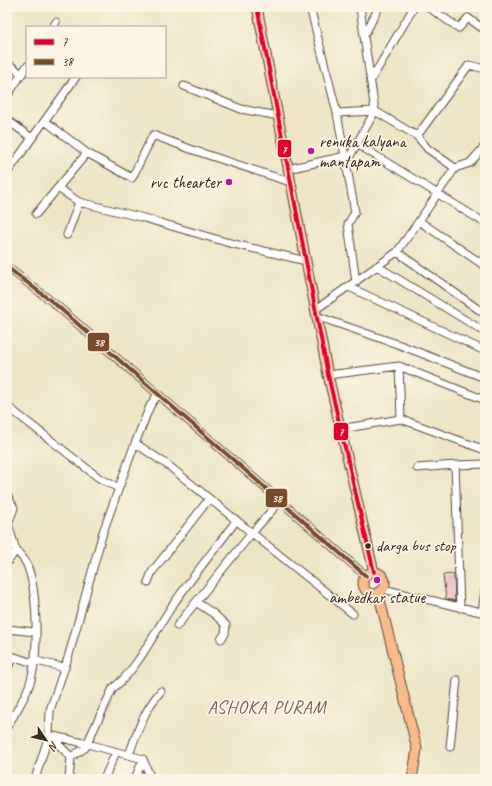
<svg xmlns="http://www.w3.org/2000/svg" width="492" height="786" viewBox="0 0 492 786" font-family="Caveat,sans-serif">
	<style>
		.building { fill: #ebafc2 }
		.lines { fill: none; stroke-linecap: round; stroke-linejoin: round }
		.minor-casing { stroke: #564637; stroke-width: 9 }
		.major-casing { stroke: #564637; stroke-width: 11 }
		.minor { stroke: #fff; stroke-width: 7 }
		.major { stroke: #fabb8c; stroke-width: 9 }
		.bus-1-casing { stroke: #fcf5e5; stroke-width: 7 }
		.bus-2-casing { stroke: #fcf5e5; stroke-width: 7 }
		.bus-1 { stroke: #e4002b; stroke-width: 4 }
		.bus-2 { stroke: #7a4b2a; stroke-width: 4 }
		.poi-dot { fill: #b5179e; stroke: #fcf5e5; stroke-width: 1.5 }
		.bus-dot { fill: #3b2a1e; stroke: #fcf5e5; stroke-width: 1.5 }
		.labels { text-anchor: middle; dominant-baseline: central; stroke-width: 3.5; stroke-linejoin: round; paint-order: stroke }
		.bus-label { font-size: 16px; fill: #3b2a1e; stroke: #fcf5e5; text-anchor: start }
		.poi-label { font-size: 17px; fill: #3b2a1e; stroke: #fcf5e5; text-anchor: start }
		.neighbourhood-label { font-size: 18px; letter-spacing: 1px; fill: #795957; stroke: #fcf5e5 }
		.line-badge { stroke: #fcf5e5; stroke-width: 1.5 }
		.badge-label { font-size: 11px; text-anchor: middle; font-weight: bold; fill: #fff }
	</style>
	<rect width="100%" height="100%" fill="#fcf5e5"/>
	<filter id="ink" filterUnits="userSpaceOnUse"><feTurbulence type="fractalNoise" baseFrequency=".025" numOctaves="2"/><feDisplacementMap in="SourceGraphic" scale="8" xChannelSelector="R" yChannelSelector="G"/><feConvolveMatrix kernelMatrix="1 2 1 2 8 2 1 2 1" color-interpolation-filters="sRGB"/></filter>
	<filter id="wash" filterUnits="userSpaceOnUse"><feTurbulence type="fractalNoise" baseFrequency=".012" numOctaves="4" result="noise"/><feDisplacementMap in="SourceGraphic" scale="16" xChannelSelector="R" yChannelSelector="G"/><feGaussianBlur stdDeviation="0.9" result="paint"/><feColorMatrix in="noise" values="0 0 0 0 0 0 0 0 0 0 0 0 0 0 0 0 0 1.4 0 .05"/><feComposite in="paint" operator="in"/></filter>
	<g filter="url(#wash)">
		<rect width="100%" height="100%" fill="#ede5c6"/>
		<g id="blocks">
			<path class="building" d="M454,574L455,601L446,599L443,575Z"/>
		</g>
	</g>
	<g filter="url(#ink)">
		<use href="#blocks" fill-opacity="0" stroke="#564637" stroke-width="1"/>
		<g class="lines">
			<g class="minor-casing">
				<path id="minor" d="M310,7L337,113L355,212L348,224L356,282
					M360,7L364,36
					M428,7L459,28L468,18L485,30
					M7,11L9,7
					M53,27L56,22
					M7,63L22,74
					M371,80L414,7
					M184,86L241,109L278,116
					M7,96L27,66
					M337,113L375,111L417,136L428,149L455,168L419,221L485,266
					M7,120L32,138
					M417,136L469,65L485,69
					M357,144L485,223
					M87,153L132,178L153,135L193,150L290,182
					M346,163L375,111L364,36L379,7
					M455,168L470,163L485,146
					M288,169L345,156
					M7,173L76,77
					M58,188L79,202L67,235
					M79,202L144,218L226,242L306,261
					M36,214L87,153L45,121
					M419,221L397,252L485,314
					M377,266L485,332
					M7,267L55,304L366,576
					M349,287L485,351
					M315,310L397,252
					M316,316L400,345L485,378
					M399,366L485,400
					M328,375L399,366L401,419L485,450
					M7,406L99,478L119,488
					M340,429L401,419
					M135,443L169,466L252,533L280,501
					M417,468L455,465
					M7,495L14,508L8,524L16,550L7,563
					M148,582L152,572L209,499
					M383,589L485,613
					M460,608L455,465L485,464
					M482,612L485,590
					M177,626L196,602
					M7,629L35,632
					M221,639L225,634L226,625L214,614L196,602L252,533L353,614
					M33,660L65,668
					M7,668L15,657L33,663
					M7,727C15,713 25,699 30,683C39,655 38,592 27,565C25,559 19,554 16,550
					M450,747L457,680
					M129,755C137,732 144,710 161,691
					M71,757L85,748L113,688C135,673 156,630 172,606C192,577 215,549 236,521
					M35,779L49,735L88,744L143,759L151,779
					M69,779L71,757L49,735L50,710L68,658L103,532L134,446L150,406L158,394
					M104,779L116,752
					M135,779L143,759"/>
			</g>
			<g class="major-casing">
				<path id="major" d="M257,7L328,375L374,572
					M363 583a11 11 0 1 1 22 0a11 11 0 1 1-22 0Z
					M378,592L417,749L412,779"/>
			</g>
			<use href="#minor" class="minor"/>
			<use href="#major" class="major"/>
			<g class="bus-1-casing">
				<path id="bus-1" d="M257,7L328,375L374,572"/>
			</g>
			<g class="bus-2-casing">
				<path id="bus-2" d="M7,267L55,304L366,576"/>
			</g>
			<use href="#bus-1" class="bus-1"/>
			<use href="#bus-2" class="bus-2"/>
		</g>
	</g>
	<g class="poi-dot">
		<circle cx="311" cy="151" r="4"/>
		<circle cx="229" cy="182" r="4"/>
		<circle cx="377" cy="580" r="4"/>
	</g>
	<circle class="bus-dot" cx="368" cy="546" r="3.5"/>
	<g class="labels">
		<g class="bus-label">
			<text x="376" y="546">darga bus stop</text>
		</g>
		<g class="poi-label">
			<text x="319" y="141">renuka kalyana<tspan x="319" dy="20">mantapam</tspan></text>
			<text x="221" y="182" text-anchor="end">rvc thearter</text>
			<text x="377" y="597" text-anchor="middle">ambedkar statue</text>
		</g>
		<g class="neighbourhood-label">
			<text x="267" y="707">ASHOKA PURAM</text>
		</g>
	</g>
	<g class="line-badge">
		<rect x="277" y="139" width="15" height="19" rx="4" fill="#e4002b"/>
		<rect x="87" y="332" width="23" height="20" rx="4" fill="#7a4b2a"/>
		<rect x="333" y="422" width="16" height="19" rx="4" fill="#e4002b"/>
		<rect x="265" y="488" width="23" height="20" rx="4" fill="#7a4b2a"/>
	</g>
	<g class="badge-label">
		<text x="284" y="153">7</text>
		<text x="99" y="346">38</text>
		<text x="341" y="435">7</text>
		<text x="277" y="502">38</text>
	</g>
	<rect width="492" height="786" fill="none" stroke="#fcf5e5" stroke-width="24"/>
	<rect x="26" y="26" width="140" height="52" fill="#fcf5e5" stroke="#afa495"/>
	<rect x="34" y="39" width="20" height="6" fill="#e4002b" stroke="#afa495"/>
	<text x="62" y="46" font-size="12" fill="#3b2a1e">7</text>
	<rect x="34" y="59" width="20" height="6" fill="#7a4b2a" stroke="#afa495"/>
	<text x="62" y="66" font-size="12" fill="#3b2a1e">38</text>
	<g transform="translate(46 740) rotate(125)" stroke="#fcf5e5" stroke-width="3" paint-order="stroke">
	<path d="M0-3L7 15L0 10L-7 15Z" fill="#3b2a1e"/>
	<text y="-6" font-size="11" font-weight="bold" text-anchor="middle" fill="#3b2a1e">N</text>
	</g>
</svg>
